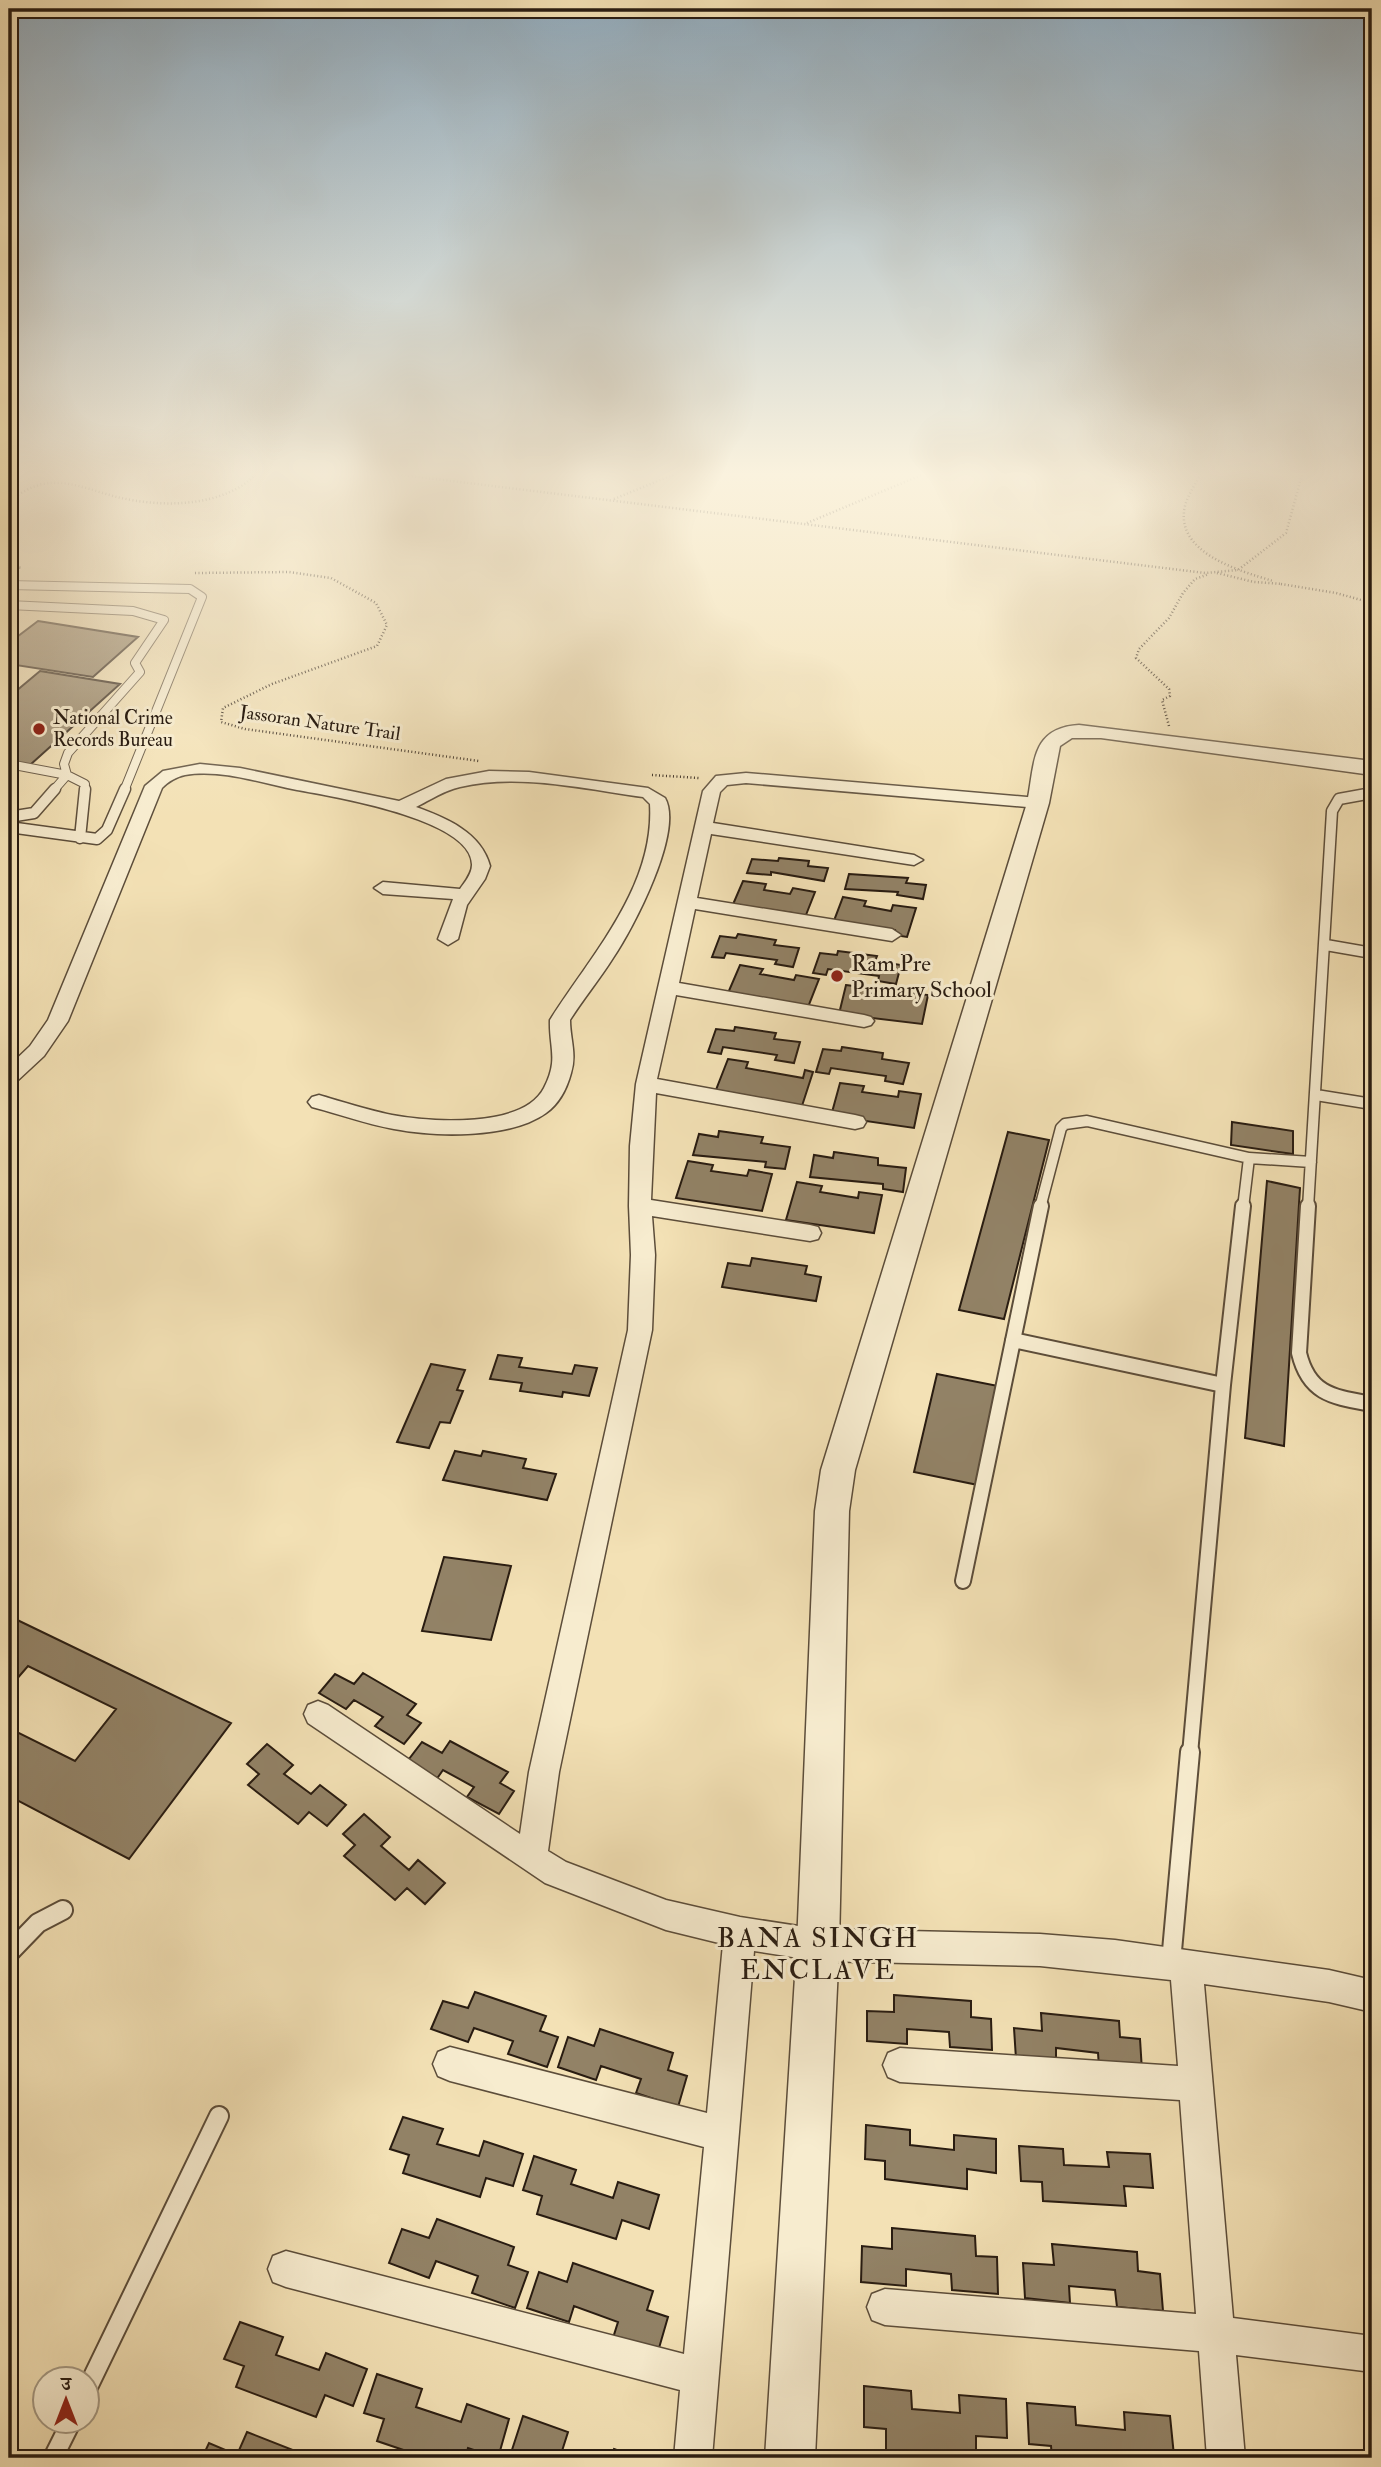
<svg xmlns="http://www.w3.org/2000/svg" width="1381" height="2467" viewBox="0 0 1381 2467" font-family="'IM FELL Double Pica','Noto Serif Devanagari',serif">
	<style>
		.building { fill: #928266; stroke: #291c11; stroke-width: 2 }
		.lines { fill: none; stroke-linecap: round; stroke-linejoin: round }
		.service-far3-casing { stroke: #5c4d3a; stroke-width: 10 }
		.service-far2-casing { stroke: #5c4d3a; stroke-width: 13 }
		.service-far1-casing { stroke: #5c4d3a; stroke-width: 18 }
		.service-casing { stroke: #5c4d3a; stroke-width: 22 }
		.minor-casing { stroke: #5c4d3a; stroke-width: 3 }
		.tertiary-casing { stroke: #5c4d3a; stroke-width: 3 }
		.path { stroke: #291c11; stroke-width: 2.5; stroke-dasharray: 1 2.5; stroke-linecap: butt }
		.service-far3 { stroke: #f7eccf; stroke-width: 8 }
		.service-far2 { stroke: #f7eccf; stroke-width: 10 }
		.service-far1 { stroke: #f7eccf; stroke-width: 14 }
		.service { stroke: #f7eccf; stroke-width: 18 }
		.minor { fill: #f7eccf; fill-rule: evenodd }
		.tertiary { fill: #f7eccf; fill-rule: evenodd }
		.poi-dot { fill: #8f2418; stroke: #f7eccf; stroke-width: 2.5 }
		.labels { text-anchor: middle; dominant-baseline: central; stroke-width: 6; stroke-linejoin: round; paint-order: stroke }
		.far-poi-label { font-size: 19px; fill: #291c11; stroke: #f7eccf; text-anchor: start }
		.far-street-label { font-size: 19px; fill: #291c11; stroke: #f7eccf }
		.poi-label { font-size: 23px; fill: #291c11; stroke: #f7eccf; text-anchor: start }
		.near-neighbourhood-label { font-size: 28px; letter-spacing: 2px; fill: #291c11; stroke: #f7eccf }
	</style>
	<rect width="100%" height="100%" fill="#f3e1b5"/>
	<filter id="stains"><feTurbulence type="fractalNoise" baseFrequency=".00286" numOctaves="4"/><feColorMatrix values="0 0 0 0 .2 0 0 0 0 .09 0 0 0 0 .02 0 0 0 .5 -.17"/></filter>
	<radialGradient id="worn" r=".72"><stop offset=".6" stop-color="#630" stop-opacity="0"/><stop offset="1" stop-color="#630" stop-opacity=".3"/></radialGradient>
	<path class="building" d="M38,621L138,637L93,677L9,664V643Z
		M40,671L120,684L30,765L9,761V697Z
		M779,858L809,861L808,866L828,868L824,881L771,872V875L747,873L752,859L778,861Z
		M849,874L908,878L906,883L926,885L923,899L897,895L898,892L845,889Z
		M743,881L766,884L764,890L790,894L793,888L815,892L804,920L791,918L793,913L758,908L731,909Z
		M843,897L866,901L864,906L891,911L893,905L916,908L907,937L894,935L895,930L859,924L832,926Z
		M738,934L776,940L774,945L799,948L793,967L775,964L777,960L726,953L724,958L712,957L720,936L736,938Z
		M838,951L877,956L875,961L901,965L896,984L878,981L879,976L828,969L826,975L813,973L820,953L837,955Z
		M740,965L763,969L760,974L794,980L796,975L819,979L808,1007L728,993Z
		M846,985L869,988L868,993L903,997L904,992L928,995L922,1024L839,1014Z
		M1366,995L1372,996V1062L1364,1061Z
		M735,1027L776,1033L774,1039L800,1042L794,1063L775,1060L777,1055L723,1047L721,1054L708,1052L716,1029L734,1031Z
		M842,1047L883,1053L882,1059L909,1063L903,1084L885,1081L886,1076L831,1068L829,1074L816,1072L823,1049L841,1051Z
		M728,1059L748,1062L746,1068L803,1078L805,1070L813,1072L801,1109L714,1095Z
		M840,1083L864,1086L862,1092L898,1097L899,1091L921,1094L914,1128L831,1116Z
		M1232,1122L1293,1131V1154L1231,1145Z
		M719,1131L763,1137L761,1143L790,1147L785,1169L765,1167L766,1162L693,1155L699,1134L718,1137Z
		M1008,1132L1049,1140L1004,1319L959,1310Z
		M834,1152L878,1158V1165L906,1168L903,1192L883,1189V1184L810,1177L814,1155L833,1158Z
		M688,1161L713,1165L711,1171L747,1176L749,1170L772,1174L762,1211L676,1198Z
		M1267,1181L1300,1188L1284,1446L1245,1438Z
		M797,1182L822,1186L820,1192L858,1198L859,1192L882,1195L874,1233L786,1220Z
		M752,1258L807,1266L805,1274L821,1277L816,1301L722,1287L728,1263L750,1266Z
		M498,1355L522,1358L519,1367L572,1374L575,1365L597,1368L589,1396L563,1392L562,1397L520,1391L522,1383L490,1379Z
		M431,1364L465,1370L457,1390L463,1391L450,1423L440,1422L429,1448L397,1442Z
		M937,1374L998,1386L978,1485L914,1472Z
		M455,1451L481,1456L483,1451L526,1459L523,1468L556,1474L547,1500L443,1480Z
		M444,1557L511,1566L491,1640L422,1631Z
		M9,1616L231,1723L129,1859L9,1796V1728L75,1761L116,1709L28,1666L9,1688Z
		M363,1673L416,1704L407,1715L421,1723L404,1744L375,1726L383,1717L354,1700L346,1709L319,1693L335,1674L354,1684Z
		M450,1741L508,1772L500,1783L514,1791L499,1814L467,1797L474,1787L443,1770L436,1780L406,1763L422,1742L442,1753Z
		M267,1744L293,1765L284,1774L311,1794L320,1785L346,1805L327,1826L309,1812L298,1824L248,1785L259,1774L247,1764Z
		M364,1814L390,1837L381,1846L409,1870L418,1860L445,1883L425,1904L407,1888L395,1900L344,1856L355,1845L343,1834Z
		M475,1992L546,2016L540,2031L558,2037L547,2067L508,2054L513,2041L474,2028L468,2042L431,2029L443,2001L468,2008Z
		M894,1995L971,2001V2017L991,2019L992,2050L950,2047L949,2032L907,2029V2044L867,2041V2011L894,2012Z
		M1041,2013L1119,2021L1120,2037L1140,2039L1142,2071L1099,2067L1098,2053L1056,2048V2063L1016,2059L1014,2028L1042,2031Z
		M600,2029L673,2053L668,2070L687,2076L678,2107L636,2093L641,2079L601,2066L596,2080L558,2067L568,2037L594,2046Z
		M403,2117L443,2129L437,2144L479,2156L484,2141L523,2154L513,2186L486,2178L480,2197L403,2173L409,2155L390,2149Z
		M866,2125L910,2130V2145L954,2150V2135L996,2139V2173L967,2169V2189L885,2179V2161L865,2159Z
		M1019,2146L1063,2149L1064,2165L1109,2167L1107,2152L1150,2154L1153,2188L1124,2186L1126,2206L1043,2201L1042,2182L1021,2181Z
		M534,2156L576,2170L571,2184L613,2198L618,2182L659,2195L649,2229L622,2220L616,2239L537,2214L542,2196L523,2190Z
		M437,2219L514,2247L508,2265L528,2272L515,2308L472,2293L478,2276L436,2261L429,2278L389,2263L402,2229L429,2238Z
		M892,2228L975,2236L976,2256L997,2257L998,2294L952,2290L951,2274L906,2269V2286L861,2282L862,2246L892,2249Z
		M1052,2244L1137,2252L1138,2271L1160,2274L1163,2311L1117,2307L1115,2290L1069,2286L1070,2303L1025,2298L1023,2263L1054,2265Z
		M573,2263L653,2291L647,2310L668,2317L657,2355L613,2338L618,2322L574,2306L569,2322L527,2308L539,2272L567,2282Z
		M240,2322L283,2337L276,2355L319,2370L326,2353L367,2369L353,2406L325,2395L316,2417L236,2387L244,2366L224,2359Z
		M377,2374L422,2389L416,2407L461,2422L467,2404L509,2419L498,2458L468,2448L465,2458H427L377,2441L384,2419L364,2413Z
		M864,2386L911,2391L912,2409L960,2413L959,2395L1006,2399L1007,2438L976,2436V2458L886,2452V2429L864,2427Z
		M1027,2403L1075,2407L1076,2425L1125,2430L1124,2412L1170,2416L1174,2456L1142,2453L1143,2458H1052L1051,2446L1029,2444Z
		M523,2416L568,2432L562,2451L583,2458L510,2456Z
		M247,2432L313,2458H202L209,2443L237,2455Z
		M614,2449L638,2458H611Z"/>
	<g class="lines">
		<g class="service-far3-casing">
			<path id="service-far3" d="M9,585L190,589L202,597L124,791
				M9,605L133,611L164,620L135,663L140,672L68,753L64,764L67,775L53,791
				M9,764L67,775L85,784L84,791"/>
		</g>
		<g class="service-far2-casing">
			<path id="service-far2" d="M9,817L34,813L55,789
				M9,827L97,839L107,830L125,789
				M80,838L85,789
				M1326,945L1372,953
				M1316,1095L1372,1104
				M1040,1208L1061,1128L1065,1124L1087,1121L1249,1158
				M1243,1208L1249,1158L1311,1162
				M1308,1208L1332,811L1339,799L1372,793"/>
		</g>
		<g class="service-far1-casing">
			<path id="service-far1" d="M1308,1206L1299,1353C1309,1395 1334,1397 1372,1404
				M1013,1340L1223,1385
				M963,1581L1041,1206
				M1190,1754L1223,1385L1243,1206"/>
		</g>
		<g class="service-casing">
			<path id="service" d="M9,1953L38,1923L63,1910
				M1171,1962L1190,1752
				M88,2387L219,2116
				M53,2458L71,2422"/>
		</g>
		<g class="minor-casing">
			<path id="minor" d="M200,764L240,768L399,801L446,779L489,771L529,772L648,788L665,798C684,831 633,929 613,958C600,979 583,999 570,1020C570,1039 577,1054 571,1073C567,1088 559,1104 546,1113C510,1139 436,1137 394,1129C366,1124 339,1114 312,1107L308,1102L312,1097L319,1095C343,1102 367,1110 392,1115C430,1122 523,1129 544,1088C559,1059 549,1048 550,1020C591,955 655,887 650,804L643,797C584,789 519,773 460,787C445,790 430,800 416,807C446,818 481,832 490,866L485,879L467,905L458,939L448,945L438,939L453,899L383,894L374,888L383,882L460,889C464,883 472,874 472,865C473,819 331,796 297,790C261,783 222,769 185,775C176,777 169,781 162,788L68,1021L44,1056L16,1082L9,1084V1066L30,1046L48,1020L145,786L163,771Z
				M746,773L1038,798L1047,803L1038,808L746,783L727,785L720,792L713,823L914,855L923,860L914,865L711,834L697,898L892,929L901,935L892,941L695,909L679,983L864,1015L871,1017L874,1021L871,1025L864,1027L676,995L657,1079L855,1115L863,1117L866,1122L863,1127L855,1129L656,1093L651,1200L810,1225L818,1227L821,1233L818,1239L810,1241L652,1216L655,1255L652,1330L559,1772L548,1851L566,1862L666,1900L740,1917L818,1929L1040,1934L1115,1940L1329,1970L1372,1980V2012L1329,2002L1204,1984L1233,2318L1372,2336V2372L1236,2355L1245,2458H1207L1199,2351L885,2325L872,2320L867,2307L872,2294L885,2289L1196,2314L1180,2100L900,2082L888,2077L883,2065L888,2053L900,2048L1178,2066L1171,1980L1040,1966L818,1961L754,1951L712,2458H674L680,2390L286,2287L273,2282L268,2269L273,2256L286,2251L684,2354L704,2147L450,2081L438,2076L433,2064L438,2052L450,2047L707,2113L723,1944L666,1930L545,1883L308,1723L304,1714L308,1705L318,1701L328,1705L520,1834L529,1772L628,1330L631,1255L629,1206L630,1146L636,1084L703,791L716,776Z"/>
		</g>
		<g class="tertiary-casing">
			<path id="tertiary" d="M1079,725L1372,761V775L1101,738H1072L1060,746L1049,803L855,1470L849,1511L839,1945L815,2458H765L797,1945L815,1511L821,1470L1027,803C1035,764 1030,728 1079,725Z"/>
		</g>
		<path class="path" d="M370,471L1205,573L1238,570L1286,533L1303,471
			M1202,471C1197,482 1188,494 1185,506C1174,553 1240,571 1273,581
			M614,499L682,471
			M9,500C20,494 31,486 43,484C68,479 93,491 117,497C162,508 226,508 259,471
			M807,523L931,471
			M9,566L22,568
			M195,573L289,572L331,578L376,603L387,625L377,646L272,684L223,708L221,722L245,729L479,761
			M1217,573L1254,582L1282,584
			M1281,584L1336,593L1372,603
			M1169,726L1162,700L1170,696L1169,689L1136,658L1139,649L1169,618L1183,593L1195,579L1209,574
			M652,775L699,778"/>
		<use href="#service-far3" class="service-far3"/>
		<use href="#service-far2" class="service-far2"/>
		<use href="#service-far1" class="service-far1"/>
		<use href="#service" class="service"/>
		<use href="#minor" class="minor"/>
		<use href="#tertiary" class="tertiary"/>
	</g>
	<linearGradient id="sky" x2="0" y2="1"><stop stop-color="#91abbd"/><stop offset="0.58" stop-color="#faf2de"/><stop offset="1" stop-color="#faf2de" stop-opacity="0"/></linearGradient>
	<rect width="1381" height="817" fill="url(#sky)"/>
	<g class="poi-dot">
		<circle cx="39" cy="729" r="7"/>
		<circle cx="837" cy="976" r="7"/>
	</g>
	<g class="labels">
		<g class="far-poi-label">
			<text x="53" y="718">National Crime<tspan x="53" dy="22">Records Bureau</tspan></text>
		</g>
		<g class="far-street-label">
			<text transform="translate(320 723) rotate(8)">Jassoran Nature Trail</text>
		</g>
		<g class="poi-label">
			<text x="851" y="963">Ram Pre<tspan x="851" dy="26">Primary School</tspan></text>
		</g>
		<g class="near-neighbourhood-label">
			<text x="818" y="1938">BANA SINGH<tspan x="818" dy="32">ENCLAVE</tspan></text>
		</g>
	</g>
	<rect width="1381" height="2467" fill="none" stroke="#f3e1b5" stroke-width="35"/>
	<rect x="10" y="10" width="1360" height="2446" fill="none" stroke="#291c11" stroke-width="3.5"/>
	<rect x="18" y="18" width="1346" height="2432" fill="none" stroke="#291c11" stroke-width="2"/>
	<g transform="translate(66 2400)"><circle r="33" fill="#f7eccf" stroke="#a59983" stroke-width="2"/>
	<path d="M0-5L12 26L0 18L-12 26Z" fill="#8f2418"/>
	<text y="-10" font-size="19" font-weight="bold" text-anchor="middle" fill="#291c11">उ</text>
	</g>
	<rect width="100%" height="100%" filter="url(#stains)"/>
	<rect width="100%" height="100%" fill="url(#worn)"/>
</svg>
